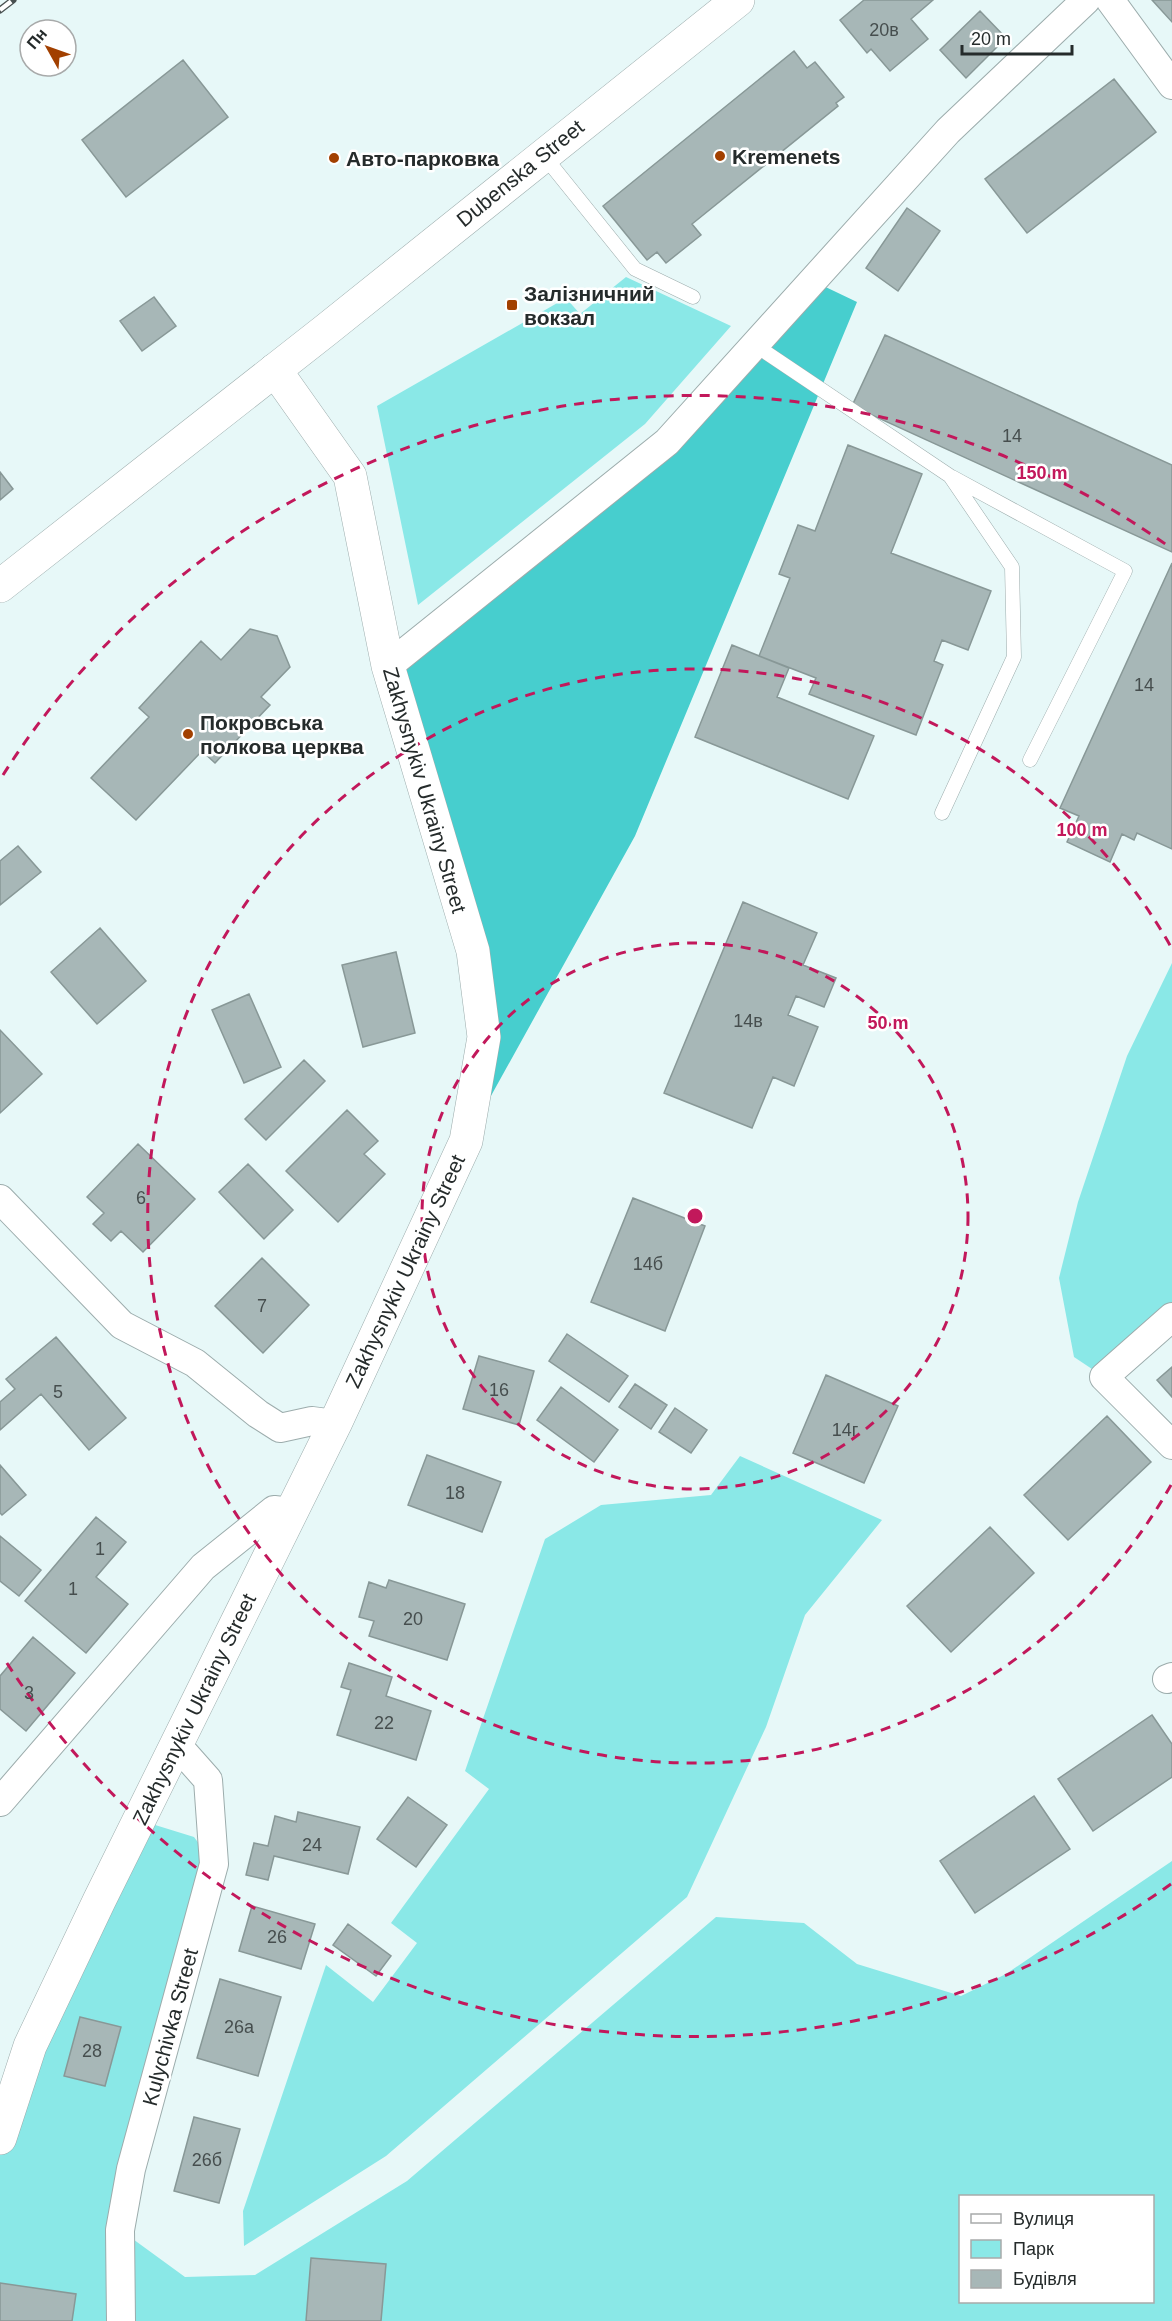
<svg xmlns="http://www.w3.org/2000/svg" width="1172" height="2321" viewBox="0 0 1172 2321" font-family="Helvetica,sans-serif">
	<style>
		.green { fill: #8ae8e7; fill-rule: evenodd }
		.forest { fill: #47cece }
		.building { fill: #a7b7b7; stroke: #889897; stroke-width: 1.5 }
		.lines { fill: none; stroke-linecap: round; stroke-linejoin: round }
		.lane-casing { stroke: #9cacac; stroke-width: 15 }
		.street-casing { stroke: #9cacac; stroke-width: 30 }
		.secondary-casing { stroke: #9cacac; stroke-width: 34 }
		.highway-casing { stroke: #9cacac; stroke-width: 34 }
		.lane { stroke: #fff; stroke-width: 14 }
		.street { stroke: #fff; stroke-width: 28 }
		.secondary { stroke: #fff; stroke-width: 33 }
		.highway { stroke: #fff; stroke-width: 33 }
		.rail-casing { stroke: #495151; stroke-width: 7 }
		.rail { stroke: #fff; stroke-width: 4.5; stroke-dasharray: 14; stroke-linecap: butt }
		.ring { fill: none; stroke: #c2185b; stroke-width: 3; stroke-dasharray: 10 8 }
		.poi-dot { fill: #a24000; stroke: #fff; stroke-width: 2 }
		.labels { text-anchor: middle; dominant-baseline: central; stroke-width: 5; stroke-linejoin: round; paint-order: stroke }
		.number-label { font-size: 18px; fill: #464e4e }
		.poi-label { font-size: 21px; font-weight: bold; fill: #252b2b; stroke: #fff; text-anchor: start }
		.street-label { font-size: 21px; fill: #252b2b; stroke: #fff }
		.centre { fill: #c2185b; stroke: #fff; stroke-width: 3 }
		.ring-label { font-size: 18px; text-anchor: middle; font-weight: bold; fill: #c2185b; stroke: #fff; stroke-width: 5; stroke-linejoin: round; paint-order: stroke }
	</style>
	<rect width="100%" height="100%" fill="#e7f8f8"/>
	<path class="green" d="M626,277L731,326L645,424L418,605L377,406L566,298L580,314Z
		M1172,963V1317L1104,1377L1074,1357L1059,1278L1078,1202L1127,1056Z
		M740,1456L882,1520L805,1615L766,1727L687,1897L386,2156L244,2246L243,2211L326,1965L373,2002L417,1943L391,1923L489,1789L465,1771L545,1539L601,1505L711,1495Z
		M139,1820L194,1837L214,1864L126,2234L185,2277L255,2275L407,2181L716,1917L804,1923L857,1964L961,1996L1006,1974L1172,1861V2321H0V2138ZM960,2196H1152V2302H960Z"/>
	<path class="forest" d="M813,281L857,302L635,836L466,1141L484,1037L388,666L667,442Z"/>
	<path class="building" d="M864,0H933L911,19L928,39L890,71L871,49L867,53L840,20Z
		M1152,0H1172V22Z
		M980,11L1006,38L966,78L940,50Z
		M794,51L807,68L815,62L844,97L836,103L838,106L692,224L701,235L666,263L657,252L647,260L603,206Z
		M183,60L228,117L126,197L82,140Z
		M1114,79L1156,132L1027,233L985,179Z
		M907,208L940,231L898,291L866,268Z
		M154,297L176,326L142,351L120,321Z
		M885,335L1172,465V552L852,406Z
		M848,445L922,474L891,553L991,591L968,650L942,640L934,661L943,665L916,735L809,694L816,678L759,656L790,578L779,574L798,525L815,531Z
		M0,472L13,489L0,500Z
		M1172,563V849L1137,833L1134,840L1122,834L1110,862L1067,842L1079,816L1060,808Z
		M250,629L277,636L290,667L261,697L270,705L215,763L202,751L136,820L91,778L149,717L139,708L201,641L221,660Z
		M732,645L789,668L777,697L874,736L848,799L695,737Z
		M18,846L41,872L0,905V861Z
		M743,902L817,933L803,965L836,978L824,1007L796,996L788,1015L818,1027L794,1086L773,1077L752,1128L664,1093Z
		M100,928L146,981L97,1024L51,972Z
		M396,952L415,1033L363,1047L342,965Z
		M249,994L281,1067L244,1083L212,1010Z
		M0,1030L42,1074L0,1113Z
		M304,1060L325,1081L266,1140L245,1119Z
		M347,1110L378,1141L364,1154L385,1174L338,1222L286,1171Z
		M138,1144L195,1199L143,1252L121,1231L111,1241L93,1224L104,1213L87,1197Z
		M248,1164L293,1210L264,1239L219,1192Z
		M633,1198L705,1226L665,1331L591,1302Z
		M262,1258L309,1305L263,1353L215,1306Z
		M567,1334L628,1376L609,1402L549,1361Z
		M56,1337L126,1418L89,1450L41,1394L0,1430V1402L15,1389L6,1379Z
		M479,1356L534,1371L519,1425L463,1409Z
		M1172,1367V1397L1157,1380Z
		M826,1375L898,1406L864,1483L793,1453Z
		M635,1384L667,1405L651,1429L619,1407Z
		M561,1387L618,1430L594,1462L537,1420Z
		M675,1408L707,1430L691,1453L659,1432Z
		M1107,1416L1151,1462L1068,1540L1024,1495Z
		M427,1455L501,1482L482,1532L408,1505Z
		M0,1465L26,1495L2,1515L0,1513Z
		M96,1517L126,1542L96,1577L128,1604L86,1653L25,1601Z
		M990,1527L1034,1573L951,1652L907,1606Z
		M0,1536L41,1570L19,1596L0,1581Z
		M389,1580L465,1604L447,1660L369,1636L374,1621L359,1617L369,1582L386,1588Z
		M33,1637L75,1673L26,1731L0,1709V1676Z
		M349,1663L392,1677L386,1696L431,1711L416,1760L337,1735L351,1690L341,1687Z
		M1152,1715L1172,1744V1777L1093,1831L1058,1779Z
		M1034,1796L1070,1849L975,1913L940,1861Z
		M408,1797L447,1825L416,1867L377,1839Z
		M298,1812L360,1827L348,1874L274,1856L268,1880L246,1875L254,1843L268,1846L275,1816L296,1822Z
		M252,1906L315,1924L301,1969L239,1951Z
		M348,1924L391,1956L376,1976L333,1945Z
		M220,1979L281,1997L258,2076L197,2058Z
		M80,2017L121,2027L105,2086L64,2076Z
		M194,2117L240,2129L219,2203L174,2191Z
		M311,2258L386,2264L381,2321H306Z
		M0,2283L76,2294L72,2321H0Z"/>
	<g class="lines">
		<g class="lane-casing">
			<path id="lane" d="M544,156L635,269L693,297
				M755,345L950,476L1012,567L1014,657L942,813
				M952,477L1125,571L1030,760"/>
		</g>
		<g class="street-casing">
			<path id="street" d="M1110,0L1172,85
				M388,666L667,442L948,131L1086,0
				M0,1199L122,1325L195,1363L258,1414L280,1428L312,1421L335,1424
				M1172,1317L1104,1377L1172,1445
				M1167,1679L1172,1677
				M0,1802L203,1567L274,1510L291,1512
				M121,2321L120,2230L131,2169L214,1864L208,1780L177,1745"/>
		</g>
		<g class="secondary-casing">
			<path id="secondary" d="M0,2138L30,2046L99,1901L335,1424L466,1141L484,1037L473,951L388,666L350,476L275,370"/>
		</g>
		<g class="highway-casing">
			<path id="highway" d="M0,586L326,330L738,0"/>
		</g>
		<use href="#lane" class="lane"/>
		<use href="#street" class="street"/>
		<use href="#secondary" class="secondary"/>
		<use href="#highway" class="highway"/>
		<g class="rail-casing">
			<path id="rail" d="M0,10L13,0"/>
		</g>
		<use href="#rail" class="rail"/>
	</g>
	<g class="ring">
		<circle cx="695" cy="1216" r="273"/>
		<path d="M1171 1485A547 547 0 1 1 1171 947"/>
		<path d="M1171 1884A820 820 0 0 1 3 1657M3 775A820 820 0 0 1 1171 548"/>
	</g>
	<g class="poi-dot">
		<circle cx="720" cy="156" r="6"/>
		<circle cx="334" cy="158" r="6"/>
		<rect x="506" y="299" width="12" height="12" rx="3"/>
		<circle cx="188" cy="734" r="6"/>
	</g>
	<g class="labels">
		<g class="number-label">
			<text x="884" y="30">20в</text>
			<text x="1012" y="436">14</text>
			<text x="1144" y="685">14</text>
			<text x="748" y="1021">14в</text>
			<text x="141" y="1198">6</text>
			<text x="648" y="1264">14б</text>
			<text x="262" y="1306">7</text>
			<text x="499" y="1390">16</text>
			<text x="58" y="1392">5</text>
			<text x="845" y="1430">14г</text>
			<text x="455" y="1493">18</text>
			<text x="100" y="1549">1</text>
			<text x="73" y="1589">1</text>
			<text x="413" y="1619">20</text>
			<text x="29" y="1693">3</text>
			<text x="384" y="1723">22</text>
			<text x="312" y="1845">24</text>
			<text x="277" y="1937">26</text>
			<text x="239" y="2027">26а</text>
			<text x="92" y="2051">28</text>
			<text x="207" y="2160">26б</text>
		</g>
		<g class="poi-label">
			<text x="732" y="156">Kremenets</text>
			<text x="346" y="158">Авто-парковка</text>
			<text x="524" y="293">Залізничний<tspan x="524" dy="24">вокзал</tspan></text>
			<text x="200" y="722">Покровська<tspan x="200" dy="24">полкова церква</tspan></text>
		</g>
		<g class="street-label">
			<text transform="translate(520 173) rotate(-39)">Dubenska Street</text>
			<text transform="translate(425 790) rotate(74)">Zakhysnykiv Ukrainy Street</text>
			<text transform="translate(405 1271) rotate(-65)">Zakhysnykiv Ukrainy Street</text>
			<text transform="translate(194 1709) rotate(-64)">Zakhysnykiv Ukrainy Street</text>
			<text transform="translate(170 2027) rotate(-75)">Kulychivka Street</text>
		</g>
	</g>
	<circle cx="695" cy="1216" r="9" class="centre"/>
	<g class="ring-label">
		<text x="1042" y="479">150 m</text>
		<text x="1082" y="836">100 m</text>
		<text x="888" y="1029">50 m</text>
	</g>
	<rect x="959" y="2195" width="195" height="108" fill="#ffffff" stroke="#a8aaaa" stroke-width="1.5"/>
	<rect x="971" y="2214" width="30" height="9" fill="#ffffff" stroke="#a8aaaa" stroke-width="1.5"/>
	<text x="1013" y="2225" font-size="18" fill="#252b2b">Вулиця</text>
	<rect x="971" y="2240" width="30" height="18" fill="#8ae8e7" stroke="#a8aaaa" stroke-width="1.5"/>
	<text x="1013" y="2255" font-size="18" fill="#252b2b">Парк</text>
	<rect x="971" y="2270" width="30" height="18" fill="#a7b7b7" stroke="#a8aaaa" stroke-width="1.5"/>
	<text x="1013" y="2285" font-size="18" fill="#252b2b">Будівля</text>
	<g transform="translate(48 48) rotate(310)"><circle r="28" fill="#ffffff" stroke="#a8aaaa" stroke-width="1.5"/>
	<path d="M0-4.5L10 22L0 15L-10 22Z" fill="#a24000"/>
	<text y="-9" font-size="16" font-weight="bold" text-anchor="middle" fill="#252b2b">Пн</text>
	</g>
	<path d="M962 45v9h110v-9" fill="none" stroke="#252b2b" stroke-width="3"/>
	<text x="971" y="45" font-size="18" fill="#252b2b" stroke="#ffffff" stroke-width="4.5" paint-order="stroke">20 m</text>
</svg>
